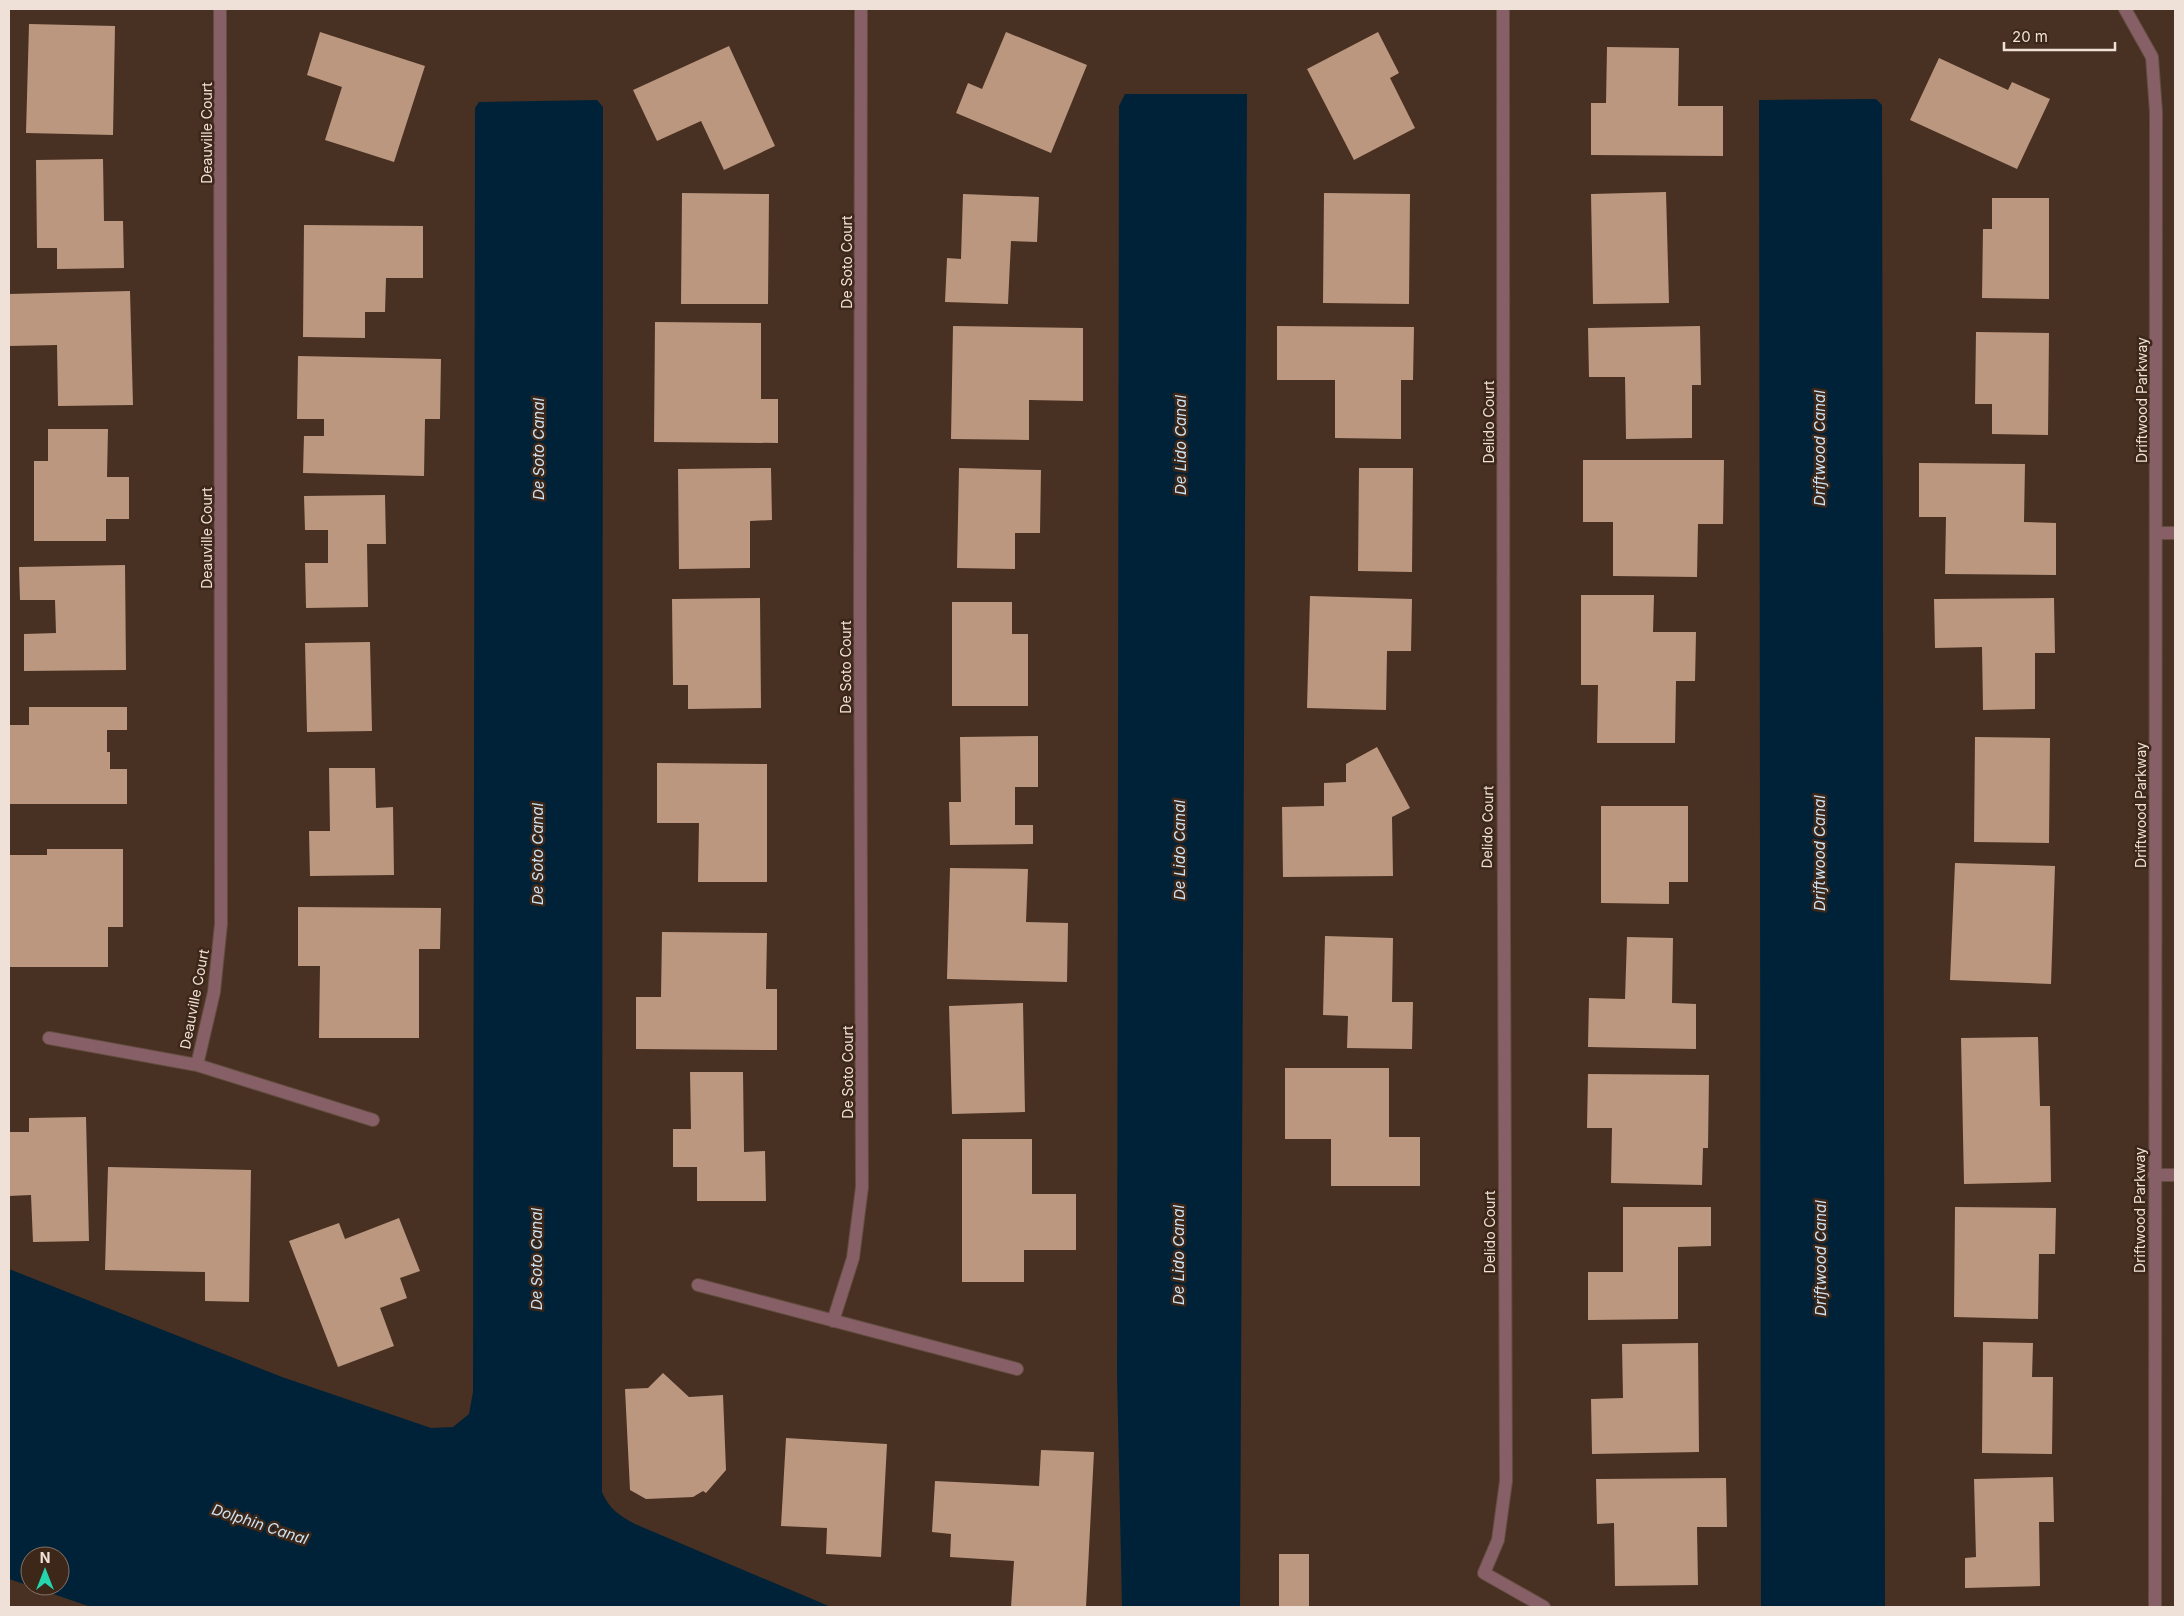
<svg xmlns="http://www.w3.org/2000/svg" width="2184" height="1616" viewBox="0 0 2184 1616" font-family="Inter,sans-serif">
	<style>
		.water { fill: #002238 }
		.building { fill: #bc977f }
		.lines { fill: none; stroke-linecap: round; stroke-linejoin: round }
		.minor-casing { stroke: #634d3f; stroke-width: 14 }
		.minor { stroke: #865f67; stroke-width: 12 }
		.labels { text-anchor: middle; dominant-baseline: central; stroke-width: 5; stroke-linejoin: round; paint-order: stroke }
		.street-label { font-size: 14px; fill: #f0e1d8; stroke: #3d2718 }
		.water-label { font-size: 15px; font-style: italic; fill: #cde4f6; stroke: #3d2718 }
	</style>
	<rect width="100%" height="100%" fill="#483122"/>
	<path class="water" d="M1125,94H1247L1240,1607H1122L1117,1375L1119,106Z
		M1876,99L1882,105L1885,1607H1761L1759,100Z
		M597,100L603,107L602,1492C609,1509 620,1516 635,1524L831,1607H91L30,1586H60V1556H30V1586L9,1579V1269L282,1377L431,1428L453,1427L469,1414L473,1392L475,108L479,102Z"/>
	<path class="building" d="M29,24L115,26L113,135L26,133Z
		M320,32L425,66L394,162L325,140L342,87L307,75Z
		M1006,32L1087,65L1051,153L956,113L968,83L982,89Z
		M1378,32L1399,73L1390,78L1415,128L1354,160L1307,69Z
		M729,46L775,146L724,170L701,121L657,141L633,90Z
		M1607,47L1679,48L1678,106H1723V156L1591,155V103H1606Z
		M1939,58L2008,90L2012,82L2050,99L2017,169L1910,120Z
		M103,159L104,221H123L124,268L57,269V248H37L36,160Z
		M1666,192L1669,303L1593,304L1591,194Z
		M682,193L769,194L768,304H681Z
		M1324,193L1410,194L1409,304L1323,303Z
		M963,194L1039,197L1037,242L1011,241L1008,304L945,302L947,258L961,259Z
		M1992,198H2049V299L1982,298L1983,229H1992Z
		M304,225L423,226V278H386L385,312H365V338L303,337Z
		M130,291L133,405L58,406L57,345L9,346V294Z
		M655,322L761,323V399H778V443L654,442Z
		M953,326L1083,328V401L1029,400V440L951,439Z
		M1277,326L1414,327L1413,380H1401V439L1335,438V380H1277Z
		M1700,326L1701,385H1692V438L1626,439L1625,377H1589L1588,328Z
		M1976,332L2049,333L2048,435L1992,434V404H1975Z
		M298,356L441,359L440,419H425L424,476L303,473L304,436H324V419H297Z
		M48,429H108L107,477H129V519H106V541H34V461H48Z
		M1583,460H1724L1723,524H1698L1697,577L1613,576V522H1583Z
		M1919,463L2025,464L2024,522L2056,523V575L1945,574L1946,517H1919Z
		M771,468L772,520L750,521V568L679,569L678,469Z
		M959,468L1041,470L1040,533H1015V569L957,568Z
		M1359,468H1413L1412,572L1358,571Z
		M385,495L386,544H367L368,607L306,608L305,563H328V530H305L304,496Z
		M125,565L126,670L24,671V634L56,633L55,600H20L19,567Z
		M1581,595H1654L1653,632H1696L1695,681H1676L1675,743H1597L1598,685H1581Z
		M1310,596L1412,599L1411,651H1387L1386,710L1307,708Z
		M760,598L761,708L688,709V685H673L672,599Z
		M2054,598L2055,653H2035V709L1983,710L1982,647L1935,648L1934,599Z
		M952,602H1012V634H1028V706H952Z
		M370,642L372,731L307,732L305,643Z
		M29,707H127V730H107V752H110V769H127V804H9V725H29Z
		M1038,736V787H1015V825H1033V844L950,845L949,802H961L960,737Z
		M1975,737L2050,738L2049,843L1974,842Z
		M1377,747L1410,808L1392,817L1393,876L1283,877L1282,807L1324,806V783L1346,782V764Z
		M657,763L767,764V882H698L699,823H657Z
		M329,768H375L376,808L393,807L394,875L310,876L309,831H330Z
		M1601,806H1688V882H1669V904L1601,903Z
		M47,849H123V927H108V967H9V855H47Z
		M1955,863L2055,866L2051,984L1950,980Z
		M950,868L1028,869L1026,922L1068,923L1067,982L947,979Z
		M298,907L441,908L440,949H419V1038H319L320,966H298Z
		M662,932L767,933L766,989H777V1050L636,1049V997H661Z
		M1325,936L1393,938L1392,1002H1413L1412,1049L1347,1048L1348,1016L1323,1015Z
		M1627,937L1673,938L1672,1003L1696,1004V1049L1588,1047L1589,998L1625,999Z
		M1023,1003L1025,1112L952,1114L949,1006Z
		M2038,1037L2040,1106H2050L2051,1182L1964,1184L1961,1038Z
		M1285,1068H1389V1137H1420V1186H1331V1139H1285Z
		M690,1072H743L744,1152L765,1151L766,1201H697V1167H673V1129H691Z
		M1588,1074L1709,1075L1708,1148H1703L1702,1185L1611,1183L1612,1128H1587Z
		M86,1117L89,1241L33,1242L31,1195L9,1196V1132H29V1118Z
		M962,1139H1032V1194H1076V1250H1024V1282H962Z
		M108,1167L251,1170L249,1302L205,1301V1272L105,1270Z
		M1623,1207H1711V1246L1678,1247V1319L1588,1320V1272H1623Z
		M1955,1207L2056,1208L2055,1254H2039L2038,1319L1954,1317Z
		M399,1218L420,1271L400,1278L407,1298L380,1308L394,1346L338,1367L289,1241L339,1223L345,1239Z
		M1983,1342L2033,1343L2032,1377H2053L2052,1454L1982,1453Z
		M1698,1343L1699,1452L1592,1454L1591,1399L1623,1398L1622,1344Z
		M663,1373L689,1397L723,1395L726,1470L706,1493L703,1491L693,1497L646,1499L630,1490L625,1389L648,1388Z
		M786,1438L887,1444L881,1557L826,1554L827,1528L781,1526Z
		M1041,1450L1094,1452L1086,1607H1011L1014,1561L950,1557L951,1534L932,1532L935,1481L1039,1486Z
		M2053,1477L2054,1522H2039L2040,1586L1965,1588V1558L1976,1557L1974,1479Z
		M1726,1478L1727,1527H1697L1698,1585L1615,1586L1614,1523L1597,1524L1596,1479Z
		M1279,1554H1309V1607H1279Z"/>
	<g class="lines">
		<g class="minor-casing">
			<path id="minor" d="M1503,9C1504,500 1502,990 1506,1481L1498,1540L1484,1573L1544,1607
				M2125,9L2152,57L2156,112L2155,1607
				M2156,533H2175
				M49,1038L197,1065L373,1120
				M197,1065L214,992L221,924L220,9
				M2154,1175H2175
				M698,1285L1017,1369
				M833,1321L853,1258L862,1187L860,610L861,9"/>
		</g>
		<use href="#minor" class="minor"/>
	</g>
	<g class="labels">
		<g class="street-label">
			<text transform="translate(206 133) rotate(-90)">Deauville Court</text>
			<text transform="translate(846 262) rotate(-90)">De Soto Court</text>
			<text transform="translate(2141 400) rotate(-90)">Driftwood Parkway</text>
			<text transform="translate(1488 422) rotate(-90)">Delido Court</text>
			<text transform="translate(206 538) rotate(-90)">Deauville Court</text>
			<text transform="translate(845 667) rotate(-90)">De Soto Court</text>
			<text transform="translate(2140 805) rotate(-90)">Driftwood Parkway</text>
			<text transform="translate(1487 827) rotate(-89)">Delido Court</text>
			<text transform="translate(194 999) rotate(-79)">Deauville Court</text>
			<text transform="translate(847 1072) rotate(-90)">De Soto Court</text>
			<text transform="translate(2139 1210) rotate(-90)">Driftwood Parkway</text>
			<text transform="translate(1489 1232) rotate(-90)">Delido Court</text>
		</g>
		<g class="water-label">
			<text transform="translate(1180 445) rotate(-90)">De Lido Canal</text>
			<text transform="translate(1819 448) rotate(-90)">Driftwood Canal</text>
			<text transform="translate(538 449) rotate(-90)">De Soto Canal</text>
			<text transform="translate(1179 850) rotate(-90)">De Lido Canal</text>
			<text transform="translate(1819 853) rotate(-90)">Driftwood Canal</text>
			<text transform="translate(537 854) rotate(-90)">De Soto Canal</text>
			<text transform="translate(1178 1255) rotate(-90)">De Lido Canal</text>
			<text transform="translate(1820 1258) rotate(-90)">Driftwood Canal</text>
			<text transform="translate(536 1259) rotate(-90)">De Soto Canal</text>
			<text transform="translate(260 1524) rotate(18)">Dolphin Canal</text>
		</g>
	</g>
	<rect width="2184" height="1616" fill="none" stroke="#f0e1d8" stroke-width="20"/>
	<g transform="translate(45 1571)"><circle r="24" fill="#3d2718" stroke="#857165"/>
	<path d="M0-4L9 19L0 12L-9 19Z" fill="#24d5ae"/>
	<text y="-8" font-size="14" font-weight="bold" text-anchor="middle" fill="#f0e1d8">N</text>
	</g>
	<path d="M2004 42v8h111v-8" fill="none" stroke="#f0e1d8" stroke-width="2.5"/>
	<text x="2012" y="42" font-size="15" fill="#f0e1d8" stroke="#3d2718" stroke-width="4" paint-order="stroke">20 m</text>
</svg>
